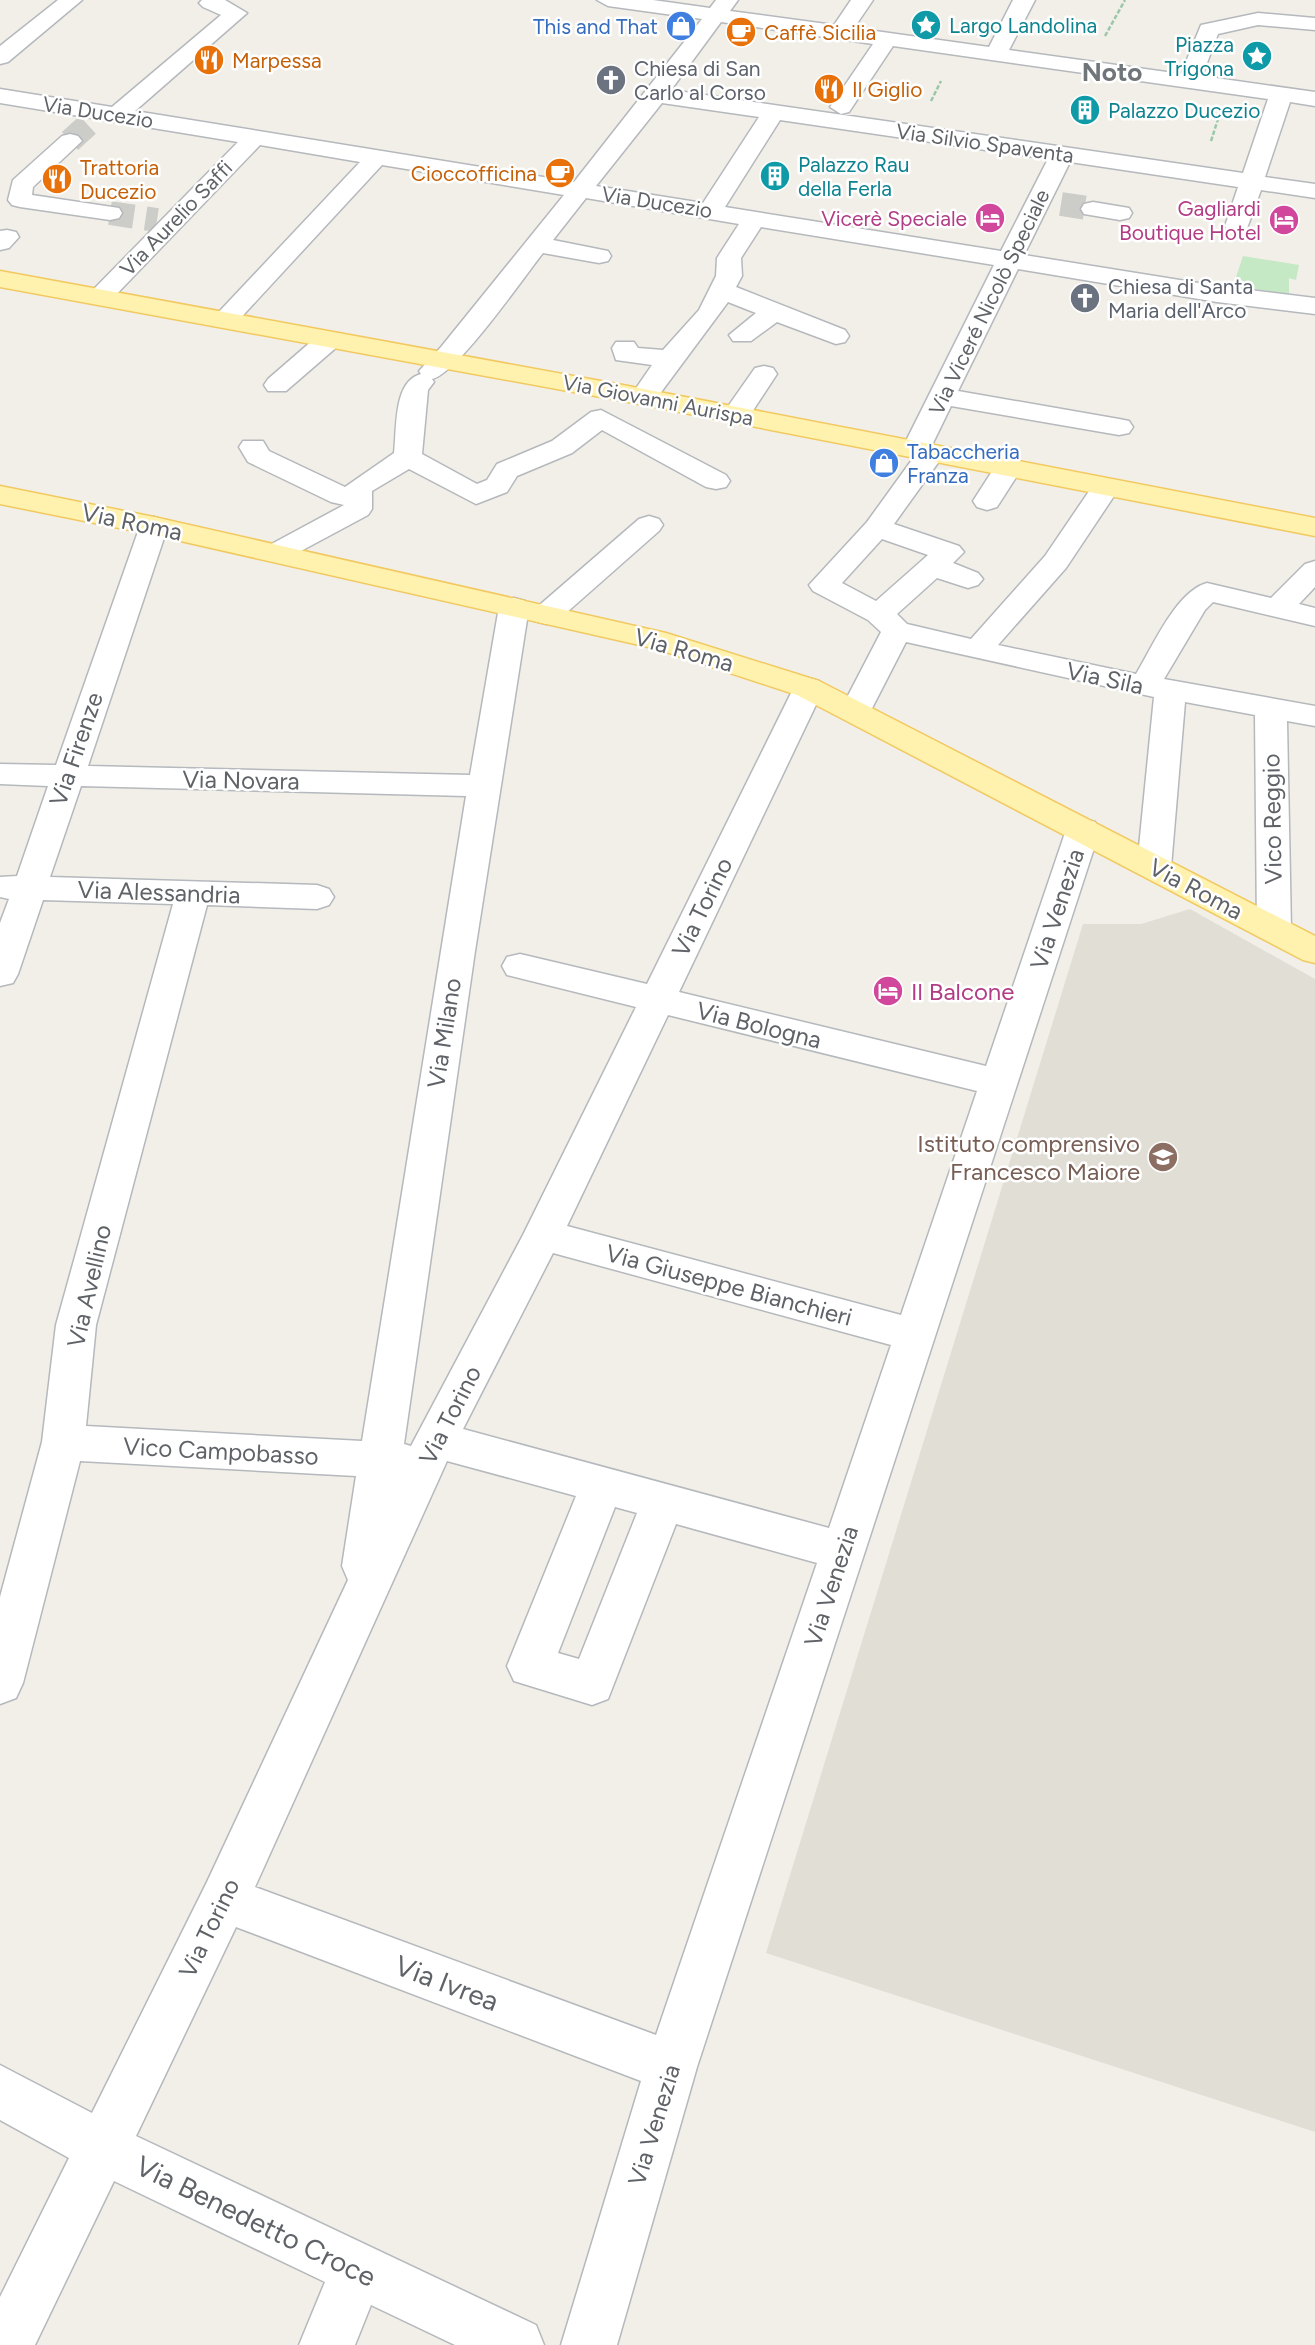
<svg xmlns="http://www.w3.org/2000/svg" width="1315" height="2345" viewBox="0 0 1315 2345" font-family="Figtree,sans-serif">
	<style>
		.education { fill: #e1ded6 }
		.green { fill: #c5e8c5 }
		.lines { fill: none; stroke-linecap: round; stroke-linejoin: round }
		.minor-tunnel { stroke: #ccccc8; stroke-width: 24; stroke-dasharray: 24 12; stroke-linecap: butt }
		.minor-casing { stroke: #b5b8bc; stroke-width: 3 }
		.major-casing { stroke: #f2c960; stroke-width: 3 }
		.path { stroke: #9cc7a9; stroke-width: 2.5; stroke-dasharray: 4.5 2; stroke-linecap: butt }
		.minor { fill: #fff; fill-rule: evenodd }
		.major { fill: #fff2af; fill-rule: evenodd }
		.labels { text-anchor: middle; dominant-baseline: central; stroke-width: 5; stroke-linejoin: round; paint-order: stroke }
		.far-culture-label { font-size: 21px; fill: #0d838f; stroke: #fff; text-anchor: start }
		.far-shop-label { font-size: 21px; fill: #366cbe; stroke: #fff; text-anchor: end }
		.far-food-label { font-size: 21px; fill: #c56008; stroke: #fff; text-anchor: start }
		.far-worship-label { font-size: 21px; fill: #5b616d; stroke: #fff; text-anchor: start }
		.far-street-label { font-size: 21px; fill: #5f6368; stroke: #fff }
		.far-hotel-label { font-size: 21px; fill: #b23c85; stroke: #fff; text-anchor: end }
		.street-label { font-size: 24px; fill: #5f6368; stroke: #fff }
		.hotel-label { font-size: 24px; fill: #b23c85; stroke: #fff; text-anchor: start }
		.education-label { font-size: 24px; fill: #785e54; stroke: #fff; text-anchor: end }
		.far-district-label { font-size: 26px; font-weight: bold; fill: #70757a; stroke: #fff }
		.near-street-label { font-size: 28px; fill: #5f6368; stroke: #fff }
	</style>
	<rect width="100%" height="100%" fill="#f1efe8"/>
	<path class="education" d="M1190,909L1315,979V2132L766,1953L1083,924H1141Z"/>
	<path class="green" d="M1243,256L1299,265L1296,280L1289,278V294L1233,286Z"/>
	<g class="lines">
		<path class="minor-tunnel" d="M70,141L92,121
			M1061,204L1093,209
			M110,213L157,220"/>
		<g class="minor-casing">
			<path id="minor" d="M58,0H82L8,62L0,64V46Z
				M202,0H225L247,13L135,111L574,182L702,19L608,6L597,0H653L710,8L716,0H738L730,11L834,25L851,0H873L854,28L989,47L1013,0H1035L1009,50L1181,74L1201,25L1258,13L1315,18V30L1258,25L1218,34L1202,76L1315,92V106L1290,102L1265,177L1315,184V198L1261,190L1246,231H1228L1225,226L1238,187L1070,162L1024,255L1217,286L1315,298V314L1217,302L1018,269L958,391L1119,419L1129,421L1133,427L1129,433L1119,435L951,406L932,445L941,447L945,453L894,524L959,546L964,552L953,563L978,573L983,579L978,585L968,588L937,578L897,614L907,624L971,639L1045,556L1096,481L1106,479L1116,481L1120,487L1066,568L998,645L1136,674C1152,648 1176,591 1207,583L1271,598L1305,564L1315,561V587L1299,604L1315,608V626L1213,602L1205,610L1164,679L1315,706V726L1287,721L1291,930L1286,938L1274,942L1262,938L1257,930L1255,715L1185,702L1171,867L1166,875L1154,878L1142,875L1137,867L1154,697L906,642L867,718L856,721L845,718L840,711L881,632L868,620L813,591L809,585L867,522L914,457L906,455L902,449L994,265L761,227L741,258L742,276L736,287L845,330L849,336L845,342L836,344L777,322L751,341H733L729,335L756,313L728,302L653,403H633L630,397L652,365L616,360L612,348L616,342H634L638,348L663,350L699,310L716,276L717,258L739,224L586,198L553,240L608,251L611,256L608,261L599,263L543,253C523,278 458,373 432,379L434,382L428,390L422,454L477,484L487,480L497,464L552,441L591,412L601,410L726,475L730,481L726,487L716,489L706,487L602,430L572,453L517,476L507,492L476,504L409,469L372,491V509L368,515L286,559L276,562L266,559L261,553L266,547L344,505L331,502L248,462L239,447L243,441H263L269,451L345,487L394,453C397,429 393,381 421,374L419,371L441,347L564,195L382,165L234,325H216L212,320L216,315L360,162L260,145L108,303H90L86,298L90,293L238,142L0,103V89L112,107L221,15L203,7L199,3ZM721,22L873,44L830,107L841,114L849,112L893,46L1268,99L1243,173L671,90ZM662,103L759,117L703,203L596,186ZM780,120L1048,159L1001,251L725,207ZM882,539L928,555L876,601L842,583Z
				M70,134L78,136L82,141L33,187L32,195L119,208L122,213L119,218L110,220L20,207L12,205L8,200L13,180L62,136Z
				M1093,202L1129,208L1132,213L1129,218L1120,220L1084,214L1081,209L1084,204Z
				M7,230L16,232L19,237L9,248L0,250V231Z
				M329,332L338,334L342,340L338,346L286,391H268L264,385L268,379L320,334Z
				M764,366L773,368L777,374L750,415L746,421H726L722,415L755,368Z
				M1008,460L1018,462L1022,468L997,507L987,510L977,507L973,501L998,462Z
				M649,516L659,519L663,525L659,531L557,621L546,624L535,621L531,615L535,609L639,519Z
				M154,517L164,520L168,526L88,766L470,775L499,607L503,601L514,598L525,601L529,607L475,951L404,1444L411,1446L523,1235L636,1007L507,975L502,966L507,957L520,954L647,984L797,681L808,678L819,681L824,688L679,992L986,1066L1066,830L1071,822L1083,819L1095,822L1100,830L697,2067L617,2345H561L641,2081L236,1927L136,2136L536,2325L544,2345H455L371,2305L355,2345H299L325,2282L114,2181L35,2345H0V2297L69,2158L0,2120V2065L92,2113L207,1882L348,1580L342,1566L356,1476L80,1461L23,1683L16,1698L0,1704V1597L42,1442L56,1325L173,904L43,900L18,974L13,983L0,986V923L9,899L0,897V877L17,876L48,786L0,784V764L56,765L140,526L144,520ZM81,786L466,796L362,1441L86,1426L96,1325L207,905L317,909L329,905L334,897L329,889L317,885L50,877ZM668,1015L977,1091L901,1315L567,1226ZM553,1253L891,1345L829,1528L463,1429ZM447,1461L576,1496L507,1666L514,1681L592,1705L608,1699L676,1524L817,1563L656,2035L255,1887ZM615,1507L637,1513L579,1659L558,1653Z"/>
		</g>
		<g class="major-casing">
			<path id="major" d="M0,271L628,386L1315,518V536L628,402L0,287Z
				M0,486L154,517L666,633L819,681L1315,936V963L1303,960L797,695L657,649L154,535L0,504Z"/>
		</g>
		<path class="path" d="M1105,36L1125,0
			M931,101L941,81
			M1211,141L1218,119"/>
		<use href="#minor" class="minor"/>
		<use href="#major" class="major"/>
	</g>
	<defs>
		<g id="sight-disc" transform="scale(1.575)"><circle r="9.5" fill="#0f9aa8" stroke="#fff"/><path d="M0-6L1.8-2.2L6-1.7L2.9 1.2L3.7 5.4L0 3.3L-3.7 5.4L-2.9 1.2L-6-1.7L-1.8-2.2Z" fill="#fff"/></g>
		<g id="shop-disc" transform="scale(1.575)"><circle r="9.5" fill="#3f7fe0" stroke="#fff"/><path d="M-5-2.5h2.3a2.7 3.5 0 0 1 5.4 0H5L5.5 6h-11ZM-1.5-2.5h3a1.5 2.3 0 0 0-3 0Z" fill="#fff"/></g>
		<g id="cafe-disc" transform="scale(1.575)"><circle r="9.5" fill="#e8710a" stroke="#fff"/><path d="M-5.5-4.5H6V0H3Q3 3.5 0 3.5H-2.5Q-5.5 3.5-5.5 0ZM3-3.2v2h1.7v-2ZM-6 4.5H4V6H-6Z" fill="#fff"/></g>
		<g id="restaurant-disc" transform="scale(1.575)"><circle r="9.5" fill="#e8710a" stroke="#fff"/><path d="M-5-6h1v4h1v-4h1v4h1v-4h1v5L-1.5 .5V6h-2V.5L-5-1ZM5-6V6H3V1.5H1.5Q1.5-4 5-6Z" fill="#fff"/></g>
		<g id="church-disc" transform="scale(1.575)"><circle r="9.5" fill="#6b7280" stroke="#fff"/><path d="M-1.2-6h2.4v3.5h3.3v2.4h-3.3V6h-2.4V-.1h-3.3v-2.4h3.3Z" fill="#fff"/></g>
		<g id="building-disc" transform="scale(1.575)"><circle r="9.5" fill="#0f9aa8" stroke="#fff"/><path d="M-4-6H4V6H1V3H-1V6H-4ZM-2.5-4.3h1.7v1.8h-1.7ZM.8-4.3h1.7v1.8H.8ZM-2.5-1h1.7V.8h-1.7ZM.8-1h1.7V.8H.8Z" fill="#fff"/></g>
		<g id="hotel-disc" transform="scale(1.575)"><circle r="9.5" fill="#d1479c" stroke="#fff"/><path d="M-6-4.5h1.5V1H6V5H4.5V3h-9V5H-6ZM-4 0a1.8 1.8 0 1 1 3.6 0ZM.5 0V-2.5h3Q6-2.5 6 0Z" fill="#fff"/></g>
		<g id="school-disc" transform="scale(1.575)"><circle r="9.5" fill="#8d6e63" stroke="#fff"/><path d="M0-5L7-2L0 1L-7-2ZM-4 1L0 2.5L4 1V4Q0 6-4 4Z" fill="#fff"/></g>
	</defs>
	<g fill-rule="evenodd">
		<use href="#sight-disc" x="926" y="25"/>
		<use href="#shop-disc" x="681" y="26"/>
		<use href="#cafe-disc" x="741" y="32"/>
		<use href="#sight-disc" x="1257" y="56"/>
		<use href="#restaurant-disc" x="209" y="60"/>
		<use href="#church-disc" x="611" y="80"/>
		<use href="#restaurant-disc" x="829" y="89"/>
		<use href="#building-disc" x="1085" y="110"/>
		<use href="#cafe-disc" x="560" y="173"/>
		<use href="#building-disc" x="775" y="176"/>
		<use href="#restaurant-disc" x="57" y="179"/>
		<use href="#hotel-disc" x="990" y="218"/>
		<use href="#hotel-disc" x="1284" y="220"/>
		<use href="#church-disc" x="1085" y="298"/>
		<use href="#shop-disc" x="884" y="463"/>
		<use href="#hotel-disc" x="888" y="991"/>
		<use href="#school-disc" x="1163" y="1157"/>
	</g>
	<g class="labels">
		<g class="far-culture-label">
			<text x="949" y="25">Largo Landolina</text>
			<text x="1234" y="44" text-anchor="end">Piazza<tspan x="1234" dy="24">Trigona</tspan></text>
			<text x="1108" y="110">Palazzo Ducezio</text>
			<text x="798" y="164">Palazzo Rau<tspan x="798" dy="24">della Ferla</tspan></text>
		</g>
		<g class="far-shop-label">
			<text x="658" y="26">This and That</text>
			<text x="907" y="451" text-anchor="start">Tabaccheria<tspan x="907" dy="24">Franza</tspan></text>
		</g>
		<g class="far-food-label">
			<text x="764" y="32">Caffè Sicilia</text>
			<text x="232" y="60">Marpessa</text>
			<text x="852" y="89">Il Giglio</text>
			<text x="80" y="167">Trattoria<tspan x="80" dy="24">Ducezio</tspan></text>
			<text x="537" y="173" text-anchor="end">Cioccofficina</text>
		</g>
		<g class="far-worship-label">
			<text x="634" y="68">Chiesa di San<tspan x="634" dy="24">Carlo al Corso</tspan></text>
			<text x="1108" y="286">Chiesa di Santa<tspan x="1108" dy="24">Maria dell'Arco</tspan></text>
		</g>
		<g class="far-street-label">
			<text transform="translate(98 112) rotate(9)">Via Ducezio</text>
			<text transform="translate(985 143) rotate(8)">Via Silvio Spaventa</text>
			<text transform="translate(657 202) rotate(9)">Via Ducezio</text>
			<text transform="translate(176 218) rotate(-46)">Via Aurelio Saffi</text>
			<text transform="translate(989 302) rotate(-64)">Via Viceré Nicolò Speciale</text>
			<text transform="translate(658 400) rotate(11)">Via Giovanni Aurispa</text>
		</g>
		<g class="far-hotel-label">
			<text x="1261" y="208">Gagliardi<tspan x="1261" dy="24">Boutique Hotel</tspan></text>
			<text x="967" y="218">Vicerè Speciale</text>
		</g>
		<g class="street-label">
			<text transform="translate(132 522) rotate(12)">Via Roma</text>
			<text transform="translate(684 650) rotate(16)">Via Roma</text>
			<text transform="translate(1105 678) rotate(12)">Via Sila</text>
			<text transform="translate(76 749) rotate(-71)">Via Firenze</text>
			<text transform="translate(241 780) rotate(1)">Via Novara</text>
			<text transform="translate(1272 819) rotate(-91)">Vico Reggio</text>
			<text transform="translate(1196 889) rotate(28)">Via Roma</text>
			<text transform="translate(159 892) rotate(2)">Via Alessandria</text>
			<text transform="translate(702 907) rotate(-64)">Via Torino</text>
			<text transform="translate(1057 909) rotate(-72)">Via Venezia</text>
			<text transform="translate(759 1025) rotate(14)">Via Bologna</text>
			<text transform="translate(444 1033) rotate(-81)">Via Milano</text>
			<text transform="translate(729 1285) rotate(15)">Via Giuseppe Bianchieri</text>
			<text transform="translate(89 1286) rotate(-77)">Via Avellino</text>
			<text transform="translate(450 1415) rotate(-63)">Via Torino</text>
			<text transform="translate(221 1451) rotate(3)">Vico Campobasso</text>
			<text transform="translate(831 1586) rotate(-72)">Via Venezia</text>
			<text transform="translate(209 1928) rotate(-64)">Via Torino</text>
			<text transform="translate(654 2125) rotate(-73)">Via Venezia</text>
		</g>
		<g class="hotel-label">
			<text x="911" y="991">Il Balcone</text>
		</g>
		<g class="education-label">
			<text x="1140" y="1143">Istituto comprensivo<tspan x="1140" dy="28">Francesco Maiore</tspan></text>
		</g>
		<g class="far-district-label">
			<text x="1112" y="72">Noto</text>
		</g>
		<g class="near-street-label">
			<text transform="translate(447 1983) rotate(21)">Via Ivrea</text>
			<text transform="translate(256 2221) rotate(26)">Via Benedetto Croce</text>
		</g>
	</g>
</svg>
